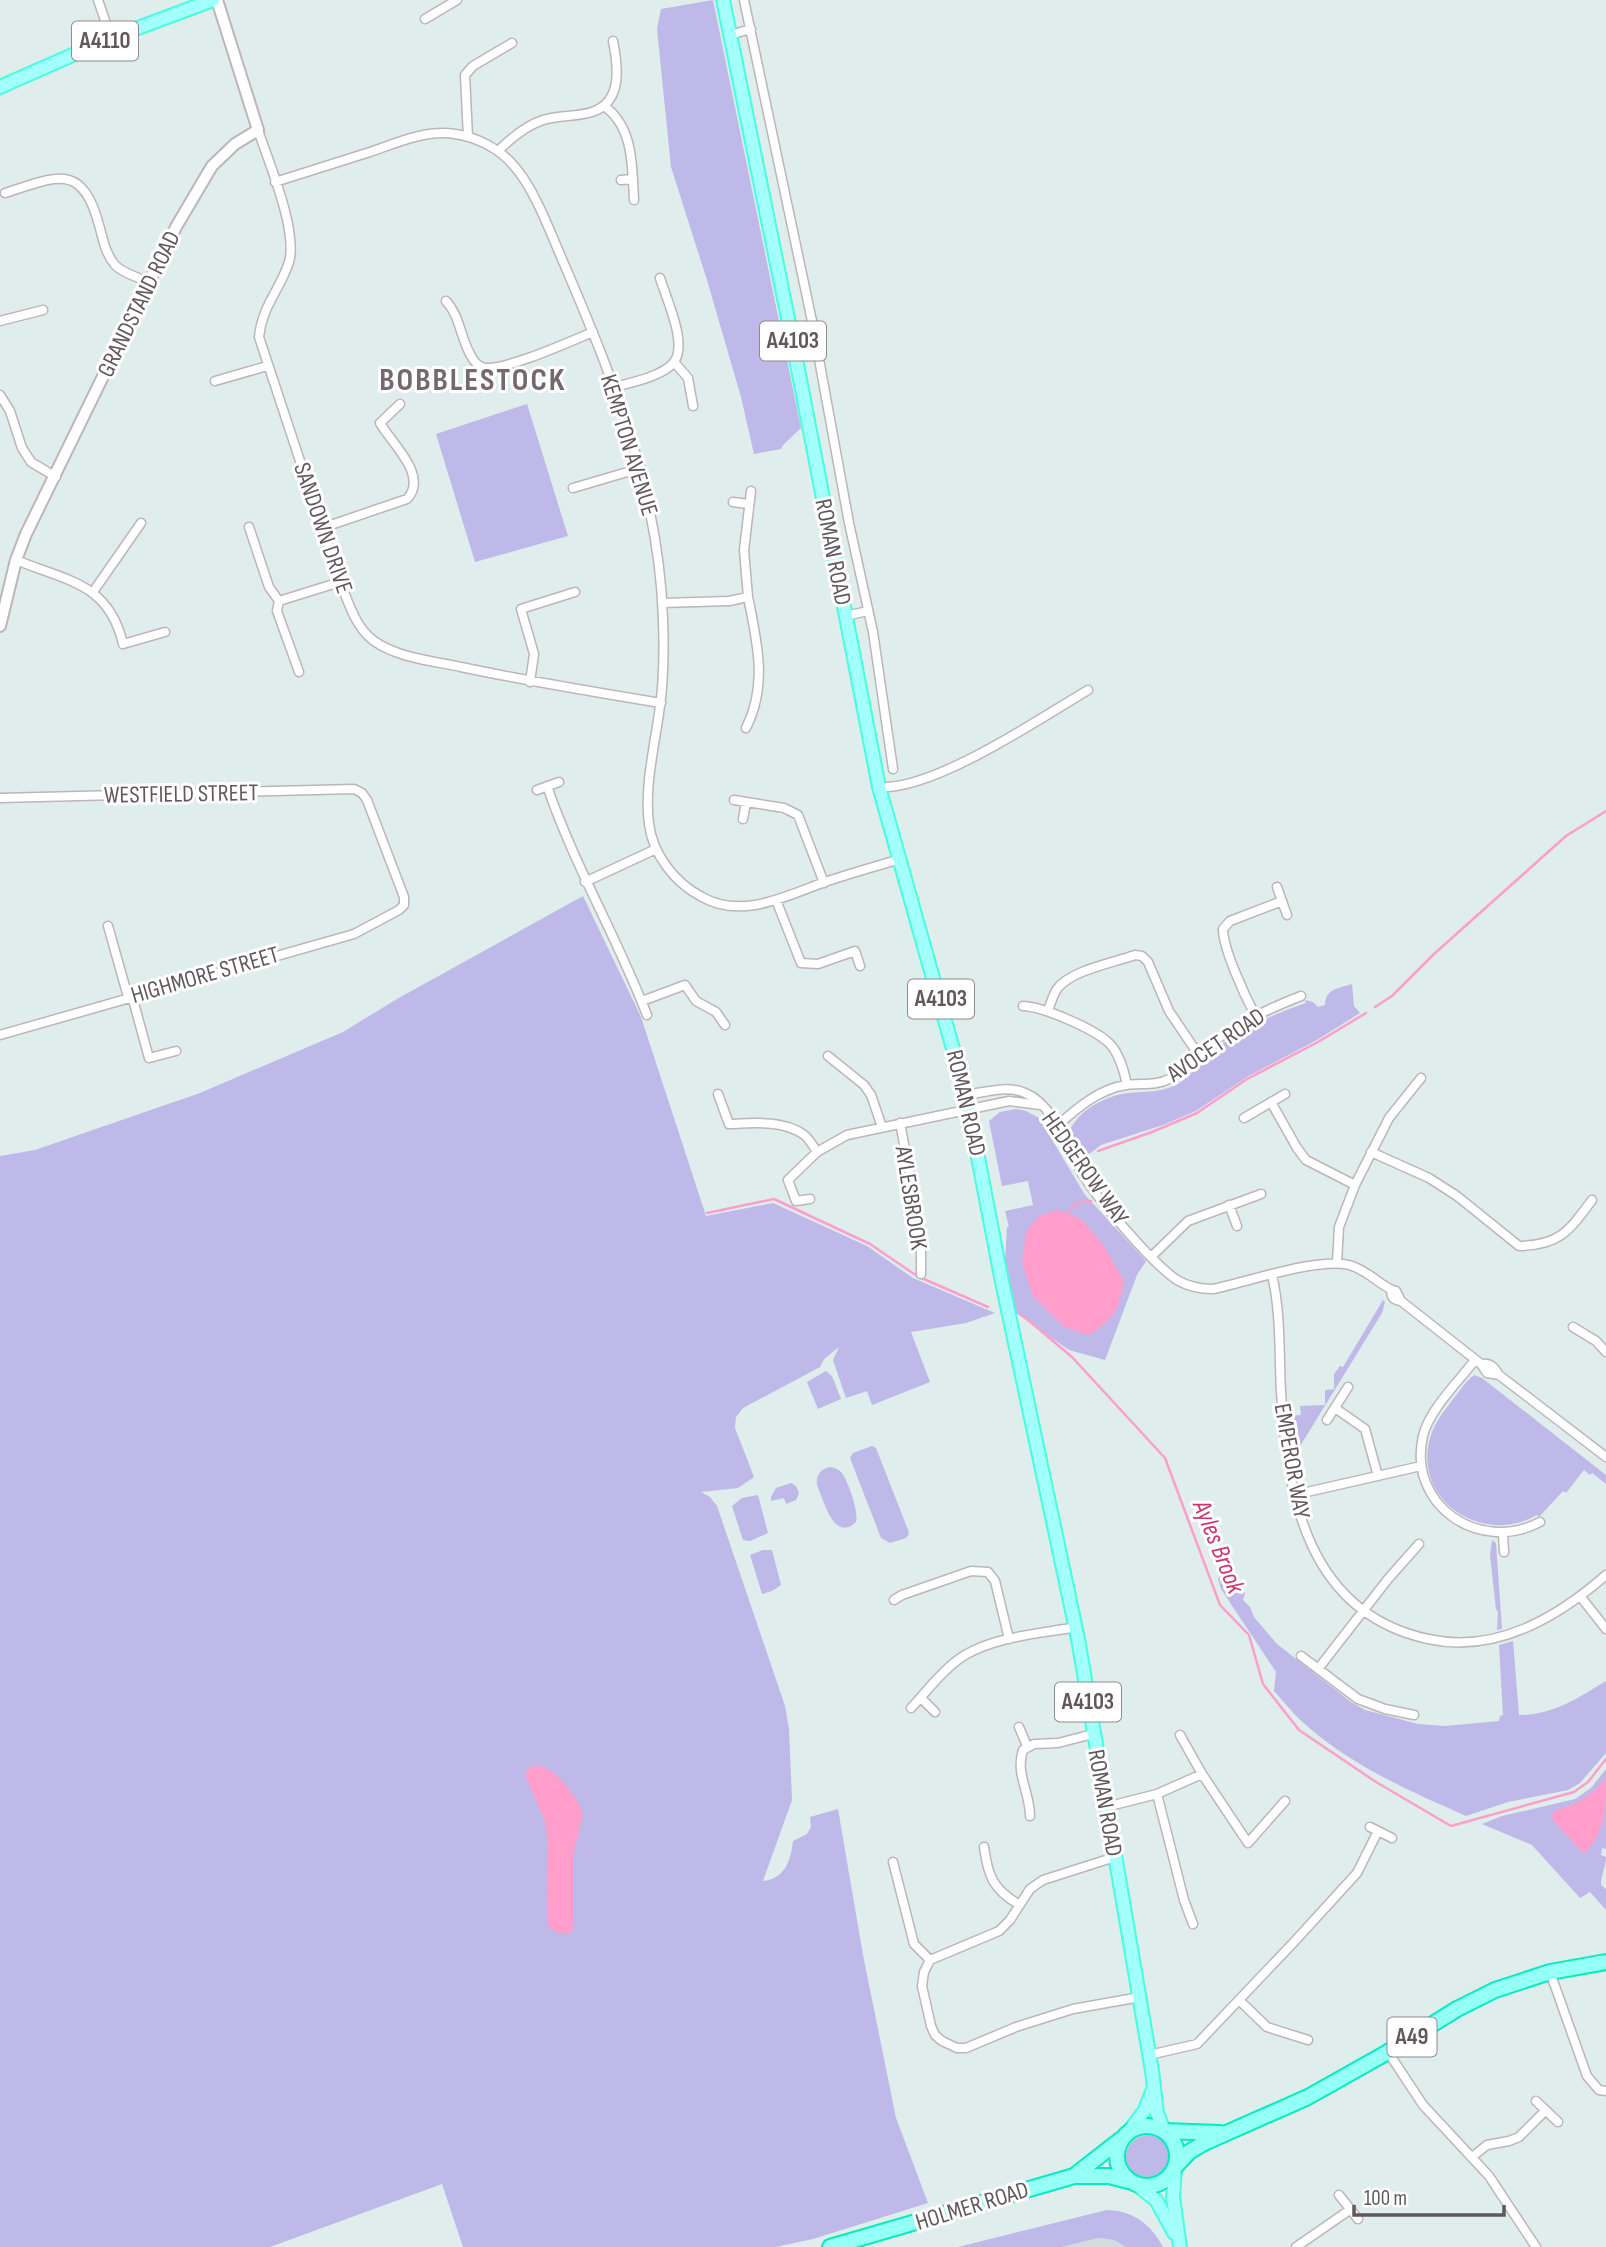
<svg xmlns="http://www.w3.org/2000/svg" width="1606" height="2247" viewBox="0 0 1606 2247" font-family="'Sofia Sans Condensed',sans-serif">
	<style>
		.industrial { fill: #d4dddd }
		.green { fill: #beb9e8 }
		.water { fill: #ff9eca }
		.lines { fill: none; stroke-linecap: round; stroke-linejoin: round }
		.stream { stroke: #ff9eca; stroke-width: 2.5 }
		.minor-casing { stroke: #beb5b8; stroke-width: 11 }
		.tertiary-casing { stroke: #beb5b8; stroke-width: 14 }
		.primary-casing { stroke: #47ffdf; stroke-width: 16 }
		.trunk-casing { stroke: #00edbc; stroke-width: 18 }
		.minor { stroke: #fff; stroke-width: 8 }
		.tertiary { stroke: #fff; stroke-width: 10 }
		.primary { stroke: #a3fffa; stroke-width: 12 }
		.trunk { stroke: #94fff4; stroke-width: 14 }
		.labels { text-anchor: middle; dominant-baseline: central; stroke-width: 6; stroke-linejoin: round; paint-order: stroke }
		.shield { fill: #fff; stroke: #918a8d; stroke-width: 2 }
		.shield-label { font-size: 23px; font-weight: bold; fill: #62585c }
		.street-label { font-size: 24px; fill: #62585c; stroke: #fff }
		.water-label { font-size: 26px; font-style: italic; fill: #ce356f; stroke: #fff }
		.district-label { font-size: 32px; font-weight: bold; letter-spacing: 2px; fill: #75696e; stroke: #fff }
	</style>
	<rect width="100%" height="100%" fill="#dfedec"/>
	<path class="industrial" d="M1098,2238L1114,2240L1126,2247H1062Z"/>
	<path class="green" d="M713,0L801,428L783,445L781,449L754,454L741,397L707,280L671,167L657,29L661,9Z
		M527,404L568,536L475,562L436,434Z
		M583,896L641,1017L706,1216L773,1203L867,1246L913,1278L995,1313L966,1323L911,1332L930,1382L872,1405L867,1391L846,1398L833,1360L839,1347L824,1359L820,1367L743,1408L736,1417L735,1428L754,1477L738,1488L701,1492L710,1497L717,1506L785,1706L789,1729L792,1800L763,1881C785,1879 791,1860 793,1841L807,1834L811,1827L810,1817L838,1809L863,1955L896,2118L928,2203L813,2239L776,2247H463L442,2184L270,2247H0V1156L35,1150L200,1093L343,1032L397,999Z
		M1352,984L1354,1006L1360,1013L1317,1040L1247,1077L1196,1111L1163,1125L1101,1145L1089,1154L1082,1156C1077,1148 1070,1138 1071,1128C1081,1109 1107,1095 1129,1093C1146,1091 1159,1093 1176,1085C1189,1078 1196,1066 1207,1056C1235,1031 1271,1015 1306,1003L1305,1000L1313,1002L1318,1007L1325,1005C1325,989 1339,988 1352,984Z
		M1016,1109L1026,1111L1039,1118L1085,1195L1146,1261L1137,1275L1105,1360L1069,1350L1016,1313L1005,1263L1007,1227H1009L1005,1211L1033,1205L1028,1181L1002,1186L989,1121L1000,1112Z
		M1383,1300L1385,1302L1382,1313L1294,1456L1290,1416L1301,1415L1300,1406L1325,1405V1390L1334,1389V1374L1340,1366L1343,1367Z
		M826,1371L832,1376L841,1399L818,1409L807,1382Z
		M1474,1375L1482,1378L1606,1475V1484L1592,1473L1590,1475L1584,1470L1566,1493L1563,1491L1539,1517L1537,1515C1482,1547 1410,1499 1431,1435C1435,1422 1445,1410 1453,1399C1460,1391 1466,1381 1474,1375Z
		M872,1446L876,1448L908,1530L909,1534L906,1538L890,1543L881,1538L850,1458L853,1453Z
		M830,1467C835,1468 837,1468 841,1472C848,1480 859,1512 856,1522C834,1543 824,1501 817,1485C816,1476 820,1469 830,1467Z
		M791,1483L796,1486L799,1493L796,1500L786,1504L784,1498L771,1501V1497L776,1488Z
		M758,1495L768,1533L750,1541L743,1540L732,1506L742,1498Z
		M1492,1540L1496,1543L1502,1629L1497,1630L1498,1611L1496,1610L1490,1555Z
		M763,1550H772L781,1585L772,1591L762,1594L750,1555Z
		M1229,1564L1245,1593L1243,1600L1250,1607L1254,1617L1277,1644L1351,1702L1365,1710L1418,1724L1445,1726L1499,1721L1500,1716L1503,1715L1499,1645L1513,1641L1519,1715C1553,1715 1578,1698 1606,1681V1753L1580,1783L1568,1790L1508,1802L1466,1816C1412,1792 1352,1766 1307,1726C1295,1716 1285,1703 1274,1691L1276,1672L1221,1589L1218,1579Z
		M1606,1769V1849L1602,1848L1601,1855L1606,1857C1606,1867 1601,1874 1601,1885L1606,1889V1910L1590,1892L1580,1898L1532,1845L1482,1824L1502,1816L1575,1799L1591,1788Z
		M1126 2157a22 22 0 1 1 44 0a22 22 0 1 1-44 0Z
		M1107,2210C1132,2210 1152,2225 1163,2247H1126L1114,2240L1098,2238L1062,2247H958Z"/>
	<path class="water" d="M1057,1210L1081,1219L1103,1244L1124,1281C1118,1313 1116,1316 1089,1335L1064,1327L1032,1295L1022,1262L1026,1232L1039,1216Z
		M536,1766C557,1767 574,1794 583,1813L573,1857V1929L568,1934C558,1934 553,1933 548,1924L547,1838L545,1821L525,1775L527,1769Z
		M1606,1778C1606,1808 1606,1832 1584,1854L1551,1818L1555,1810C1576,1806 1593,1795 1606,1778Z"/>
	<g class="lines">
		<path class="stream" d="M1375,1007L1392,996L1434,954L1566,836L1606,811
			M1098,1151L1152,1132L1197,1113L1247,1079L1318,1042L1366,1013
			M707,1213L774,1199L870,1244L917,1276L988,1307
			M1067,1214L1076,1203L1091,1201
			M1021,1314L1072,1357L1165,1458L1220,1605L1249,1635L1263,1684L1299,1730L1376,1782L1451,1826L1574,1792L1588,1782L1606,1759"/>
		<g class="minor-casing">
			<path id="minor" d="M98,0L111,38
				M744,0L812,321L849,523L873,632L893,769
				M425,19L457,0
				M730,35L751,29
				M604,106C634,127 632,167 634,200
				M258,130C269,163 298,231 289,262C280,290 262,306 259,337L340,582C349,603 355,627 374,641C398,658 433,661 461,667C527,681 594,692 661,703
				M468,137L465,75L473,66L512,43
				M498,151C511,138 525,126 543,120C559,115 576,117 592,112C623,102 618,66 613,41
				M621,180L632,179
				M275,182C307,172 338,162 370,152C396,143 427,129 455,134C477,137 500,149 514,166C535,189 552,237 565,266C614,381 659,492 663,619C664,648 664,678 660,706C655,745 644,786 649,824C653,855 675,883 702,897C741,919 784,897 822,883C848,874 874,867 900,859
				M5,193C55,177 82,161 99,225C103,239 105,253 115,265C122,273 138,277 148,282
				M446,301C460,316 460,336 470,354C473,360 478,367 485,368C507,370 571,341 593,332
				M0,321L43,310
				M674,362L688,378L693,406
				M215,381L267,366
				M614,387C630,383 664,376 674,362C688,344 666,298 660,278
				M0,395L10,411L22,448L31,462L56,477
				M573,488L641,468
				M733,502L748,504
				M249,527L269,587L279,601L277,611L299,672
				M322,528L407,499C429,476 392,444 380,423L400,404
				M16,560C67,581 109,583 123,644L165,632
				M93,592L141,523
				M279,601L340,582
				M663,603L729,601L748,597L744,550L751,491
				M845,616L868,611
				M530,682L534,654L521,609L575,592
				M746,728C768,685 757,642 748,597
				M547,786C574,865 617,937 647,1015
				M879,787C933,791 1039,719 1088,690
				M537,790L559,782
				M0,798L354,789L362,793L367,800L404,897V905L399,910L354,934L0,1035
				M734,800L784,808L798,815L824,883
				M743,819L746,802
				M585,882L656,849
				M1277,887L1287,915
				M776,900L801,963L818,964L855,951L860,966
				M108,926L128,997
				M132,996L149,1058L176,1051
				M642,1001L685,985L696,1001L716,1012L725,1025
				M1023,1006C1044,1007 1095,1029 1110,1044C1120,1055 1124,1071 1127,1085
				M1048,1010C1051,1003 1053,995 1057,989C1071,970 1113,963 1135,955L1142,956L1148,962L1169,1011L1198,1054
				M1255,1015C1245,996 1223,949 1223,929L1230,921L1282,901
				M828,1056L864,1085L871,1095L882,1127
				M718,1094L729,1124C754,1123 782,1120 803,1134C809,1138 813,1146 817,1152
				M966,1095C985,1092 1008,1085 1025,1093C1054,1104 1068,1150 1083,1175C1099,1201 1153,1264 1177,1280C1189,1287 1200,1289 1213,1289C1247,1282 1319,1257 1349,1265C1369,1270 1383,1289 1396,1291L1401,1301
				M1271,1102L1297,1148L1306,1160L1355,1185
				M1244,1118L1285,1094
				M900,1123L921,1233V1274
				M1057,1126C1077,1108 1099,1089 1126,1085C1141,1083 1156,1086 1169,1079C1185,1071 1192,1057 1206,1047C1235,1025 1267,1009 1301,996
				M1371,1152L1429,1178L1457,1196L1519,1246C1560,1245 1569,1231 1592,1200
				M810,1199L796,1201L788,1180L817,1152L847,1135L1009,1101L1040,1105
				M1229,1205L1237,1226
				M1152,1256L1188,1221L1261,1194
				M1337,1262L1339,1227L1355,1185L1389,1118L1421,1078
				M1272,1275C1281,1313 1279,1353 1281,1392C1287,1497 1308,1613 1428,1639C1496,1654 1557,1618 1606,1575
				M1391,1290C1391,1298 1394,1300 1401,1301L1481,1364L1487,1373L1499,1375
				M1573,1327L1596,1341L1606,1352
				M1475,1360C1459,1381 1429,1410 1423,1436C1407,1505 1479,1554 1540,1522
				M1481,1364C1491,1363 1494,1367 1499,1375L1606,1457
				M1335,1408L1365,1429L1378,1476
				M1327,1420L1348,1387
				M1294,1495L1421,1466
				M1503,1533L1504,1552
				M1580,1596L1606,1629
				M894,1600L902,1595L971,1571L988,1572L995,1581L1009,1639
				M1301,1656L1358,1699L1385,1709L1414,1715
				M1318,1669L1388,1579L1419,1544
				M921,1698L935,1712
				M911,1708C927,1691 945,1667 965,1655C998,1636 1039,1634 1076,1627
				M1019,1727L1027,1746
				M1180,1735L1202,1774
				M1157,1794L1184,1900L1193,1924
				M1106,1807L1157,1794L1202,1774L1248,1843L1285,1801
				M1030,1816C1030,1792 1015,1774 1023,1750L1034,1744L1058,1743L1093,1734
				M1370,1827L1392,1838
				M984,1847C988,1876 993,1889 1018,1904
				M1115,1857L1043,1880L1030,1889L1010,1920L999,1931L930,1960L924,1972L922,1986L931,2026L935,2035L942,2041L957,2048H966L1016,2027L1073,2009L1140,1997
				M893,1862L914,1944L930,1960
				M1550,1972L1587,2076L1599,2090L1606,2091
				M1239,2000L1267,2027L1308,2040
				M1388,2052L1423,2105L1489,2176L1536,2247
				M1149,2055L1197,2044L1294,1942L1357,1873L1378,1831
				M1536,2101L1558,2122
				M1472,2157L1487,2145L1509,2141L1519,2137L1546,2110
				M1339,2195L1358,2219
				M1296,2247L1351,2209"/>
		</g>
		<g class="tertiary-casing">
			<path id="tertiary" d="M0,626L16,560L26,534L176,227L212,166L235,144L258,130L217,0"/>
		</g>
		<g class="primary-casing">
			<path id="primary" d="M723,0L791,333L879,787L966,1095L1002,1282L1078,1639L1152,2071L1157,2113L1164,2131
				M0,87L111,38L213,0
				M1127,2134L1145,2110L1152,2092
				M1175,2168L1173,2197L1180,2247
				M1137,2185L1156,2200L1174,2233"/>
		</g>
		<g class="trunk-casing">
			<path id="trunk" d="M1117 2156a30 30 0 1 1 60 0a30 30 0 1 1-60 0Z
				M1164,2131L1220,2133
				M1175,2167L1189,2152L1204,2143L1308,2097L1388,2052L1457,2009L1495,1990L1550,1972L1606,1962
				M1075,2175L1120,2140
				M830,2247L1074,2176H1109L1132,2182"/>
		</g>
		<use href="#minor" class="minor"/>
		<use href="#tertiary" class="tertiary"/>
		<use href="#primary" class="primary"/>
		<use href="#trunk" class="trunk"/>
	</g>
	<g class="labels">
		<g class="shield">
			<rect x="72" y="21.5" width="66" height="39" rx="5"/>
			<rect x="760" y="321.5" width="66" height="39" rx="5"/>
			<rect x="908" y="979.5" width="66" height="39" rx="5"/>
			<rect x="1055" y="1682.5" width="66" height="39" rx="5"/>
			<rect x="1387.5" y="2017.5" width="49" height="39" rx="5"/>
		</g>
		<g class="shield-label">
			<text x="105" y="41">A4110</text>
			<text x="793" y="341">A4103</text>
			<text x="941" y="999">A4103</text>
			<text x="1088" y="1702">A4103</text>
			<text x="1412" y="2037">A49</text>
		</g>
		<g class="street-label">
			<text transform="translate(139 304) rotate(-64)">GRANDSTAND ROAD</text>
			<text transform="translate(629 445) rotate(73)">KEMPTON AVENUE</text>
			<text transform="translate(323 528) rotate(71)">SANDOWN DRIVE</text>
			<text transform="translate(833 552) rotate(79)">ROMAN ROAD</text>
			<text transform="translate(181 794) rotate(-1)">WESTFIELD STREET</text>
			<text transform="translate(205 975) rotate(-16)">HIGHMORE STREET</text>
			<text transform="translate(1216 1045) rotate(-34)">AVOCET ROAD</text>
			<text transform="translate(966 1103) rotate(77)">ROMAN ROAD</text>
			<text transform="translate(1085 1168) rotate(55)">HEDGEROW WAY</text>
			<text transform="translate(911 1198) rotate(81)">AYLESBROOK</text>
			<text transform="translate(1292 1461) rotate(80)">EMPEROR WAY</text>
			<text transform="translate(1105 1803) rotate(80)">ROMAN ROAD</text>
			<text transform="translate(972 2206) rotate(-17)">HOLMER ROAD</text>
		</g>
		<g class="water-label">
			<text transform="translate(1218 1547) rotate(68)">Ayles Brook</text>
		</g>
		<g class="district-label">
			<text x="473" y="380">BOBBLESTOCK</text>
		</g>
	</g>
	<path d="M1354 2205v10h150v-10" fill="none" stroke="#62585c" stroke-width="3.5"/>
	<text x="1364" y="2205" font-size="21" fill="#62585c" stroke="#ffffff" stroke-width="5" paint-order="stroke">100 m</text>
</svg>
